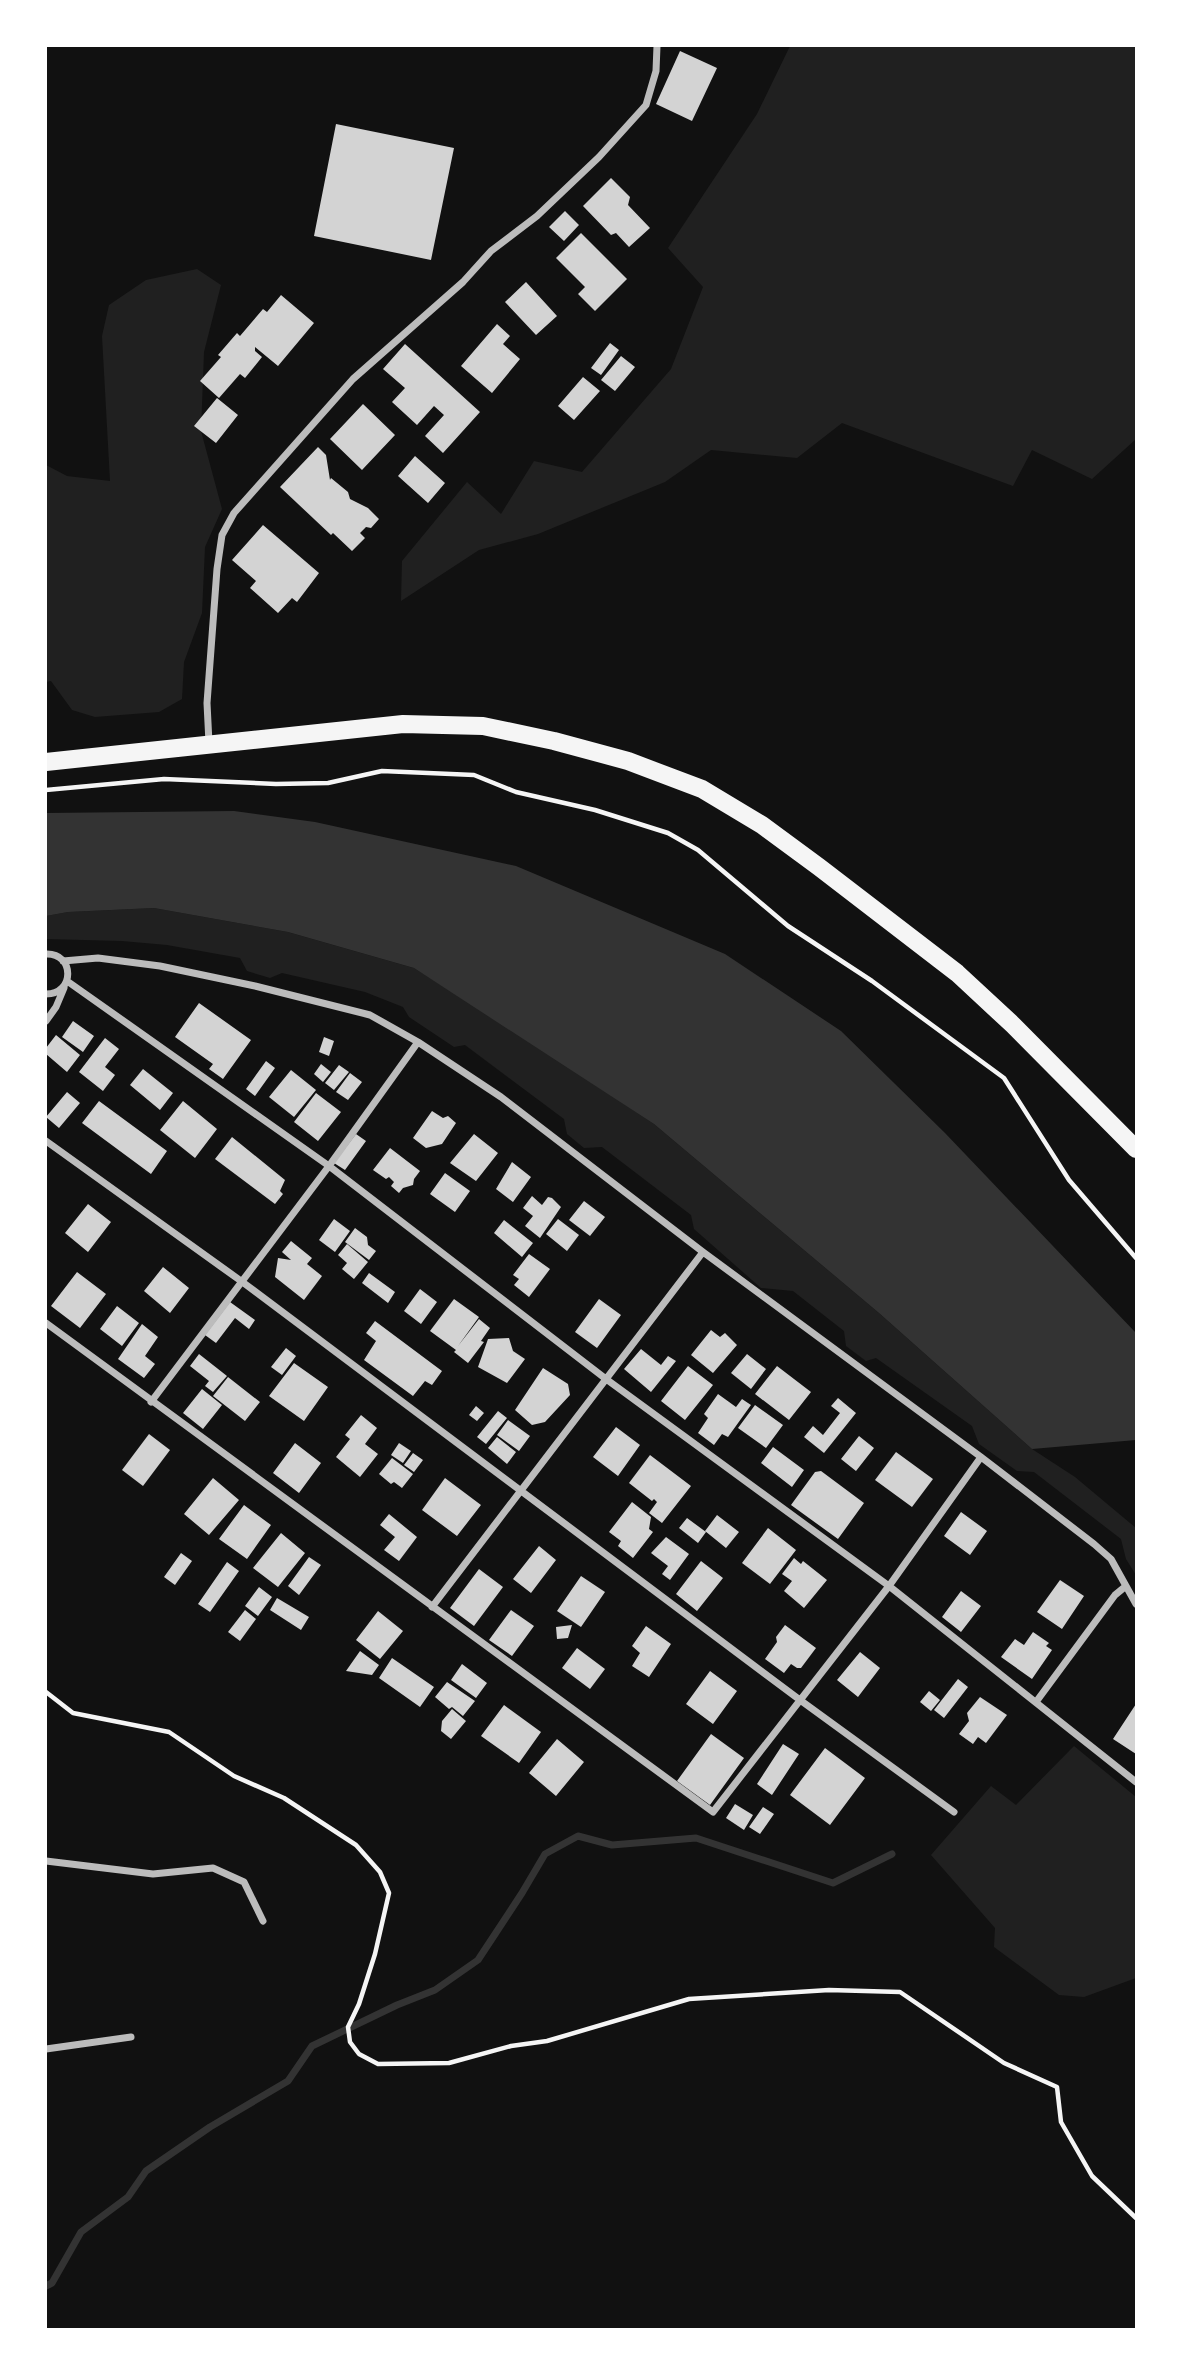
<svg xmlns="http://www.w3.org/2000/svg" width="1182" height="2375" viewBox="0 0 1182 2375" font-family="Literata,serif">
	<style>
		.green { fill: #202020 }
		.water { fill: #333 }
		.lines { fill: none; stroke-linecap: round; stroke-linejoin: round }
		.stream { stroke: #333; stroke-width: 7 }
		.building { fill: #d3d3d3 }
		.path { stroke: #f5f5f5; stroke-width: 4.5 }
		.minor { stroke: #bcbcbc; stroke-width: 7 }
		.primary { stroke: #f5f5f5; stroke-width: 18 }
	</style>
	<rect width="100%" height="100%" fill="#111"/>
	<path class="green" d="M790,46H1136V439L1092,479L1032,450L1013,486L842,423L797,458L711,450L665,482L538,534L479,550L401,601L402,561L467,482L501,514L534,461L582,472L671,369L703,287L668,248L757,114Z
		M197,269L221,285L204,352L201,431L222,509L205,547L202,613L184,662L182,699L159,712L95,717L72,710L51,681L46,682V465L67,476L110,481L102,336L109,305L146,280Z
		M154,908L288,932L414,968L508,1027L654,1124L879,1313L1032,1449L1075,1477L1136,1528V1575L1126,1559L1121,1539L1034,1472L1017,1471L979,1444L972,1426L876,1358L866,1361L846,1346L844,1331L793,1291L761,1288L694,1229L691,1215L602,1147L584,1148L567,1134L564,1119L465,1045L454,1047L409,1017L403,1007L365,992L282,973L270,978L247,971L240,958L167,945L122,941L46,939V916L68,912Z
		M1074,1746L1136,1797V1978L1084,1997L1059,1995L994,1947L995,1928L931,1855L991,1786L1016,1805Z"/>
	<path class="water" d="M234,811L315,822L516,866L725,954L841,1031L945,1133L1136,1333V1440L1032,1449L879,1313L654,1124L414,968L288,932L154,908L68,912L46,916V813Z"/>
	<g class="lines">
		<path class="stream" d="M46,2286L52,2283L81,2232L128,2197L146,2171L210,2127L288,2081L312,2046L397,2005L435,1990L478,1960L522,1893L545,1854L578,1836L612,1845L696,1838L833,1883L892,1854"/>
	</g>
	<path class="building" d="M680,51L717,68L692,121L656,104Z
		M336,124L454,148L431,260L314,236Z
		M611,178L630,197L628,205L650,228L629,247L616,233L611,235L583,206Z
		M565,211L579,225L564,241L549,227Z
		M581,233L627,279L595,311L578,294L585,287L556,258Z
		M526,282L557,316L536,335L505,302Z
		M281,295L314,323L278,366L255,347V351L262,357L245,378L240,374L219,398L200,381L221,357L218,355L237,333L240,336L263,309L267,312Z
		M497,324L510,336L503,344L520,359L492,393L461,366Z
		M610,343L619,350L601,375L591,368Z
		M405,344L480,412L443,453L425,436L444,415L434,406L417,425L392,402L405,388L383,369Z
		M621,356L635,367L615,391L601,380Z
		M583,377L600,391L574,420L558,406Z
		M217,398L238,415L216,443L194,426Z
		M363,404L395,435L362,470L330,439Z
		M318,447L326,455L330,480L331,478L348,492L350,499L368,508L379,519L371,528L366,527L360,533L365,538L352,551L333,533L331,535L280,487Z
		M415,456L445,483L428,503L398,476Z
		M263,525L319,573L297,602L292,598L278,613L250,588L256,581L232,560Z
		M199,1003L251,1040L223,1079L209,1069L213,1064L175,1037Z
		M73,1021L94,1036L83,1052L62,1037Z
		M56,1035L80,1055L67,1072L46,1054V1048Z
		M324,1037L334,1041L329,1056L319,1052Z
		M105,1038L119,1049L105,1067L115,1075L103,1091L79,1072Z
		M266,1061L275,1068L255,1096L246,1089Z
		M321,1064L331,1072L323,1082L314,1074Z
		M339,1065L349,1072L334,1090L325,1083Z
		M143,1069L173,1093L160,1110L130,1085Z
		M291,1070L316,1090L294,1117L269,1097Z
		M350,1073L362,1082L348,1100L336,1092Z
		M67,1092L80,1103L59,1128L46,1117Z
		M316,1093L341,1112L318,1141L294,1122Z
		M99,1101L167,1151L151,1174L82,1123Z
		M183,1101L217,1129L195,1158L160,1130Z
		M432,1111L443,1118L448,1116L456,1123L442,1144L426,1148L413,1138Z
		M356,1134L366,1141L345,1170L334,1163Z
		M474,1134L498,1153L476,1181L450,1163Z
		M232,1137L285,1180L280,1191L283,1194L275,1204L215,1159Z
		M390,1148L420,1171L414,1179L413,1185L403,1188L399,1193L391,1186L394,1182L389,1177L386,1179L373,1170Z
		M512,1162L531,1177L513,1202L496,1189Z
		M445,1173L470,1191L455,1212L430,1194Z
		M532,1196L542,1205L548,1197L552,1198L561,1207L540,1238L525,1226L533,1216L523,1208Z
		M584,1201L605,1217L590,1236L569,1220Z
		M88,1204L111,1222L88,1252L65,1233Z
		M334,1219L350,1231L335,1252L319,1240Z
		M558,1219L579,1235L567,1251L546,1234Z
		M504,1220L533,1243L522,1257L494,1233Z
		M355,1228L367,1237L368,1245L376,1251L369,1260L345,1242Z
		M291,1241L312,1258L307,1264L322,1276L304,1300L275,1277L278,1258L291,1260L282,1252Z
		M347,1244L368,1262L354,1279L342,1269L347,1263L338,1255Z
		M529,1254L550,1269L529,1297L514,1285L519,1279L513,1275Z
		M163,1267L189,1288L170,1313L144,1291Z
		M77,1272L106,1294L80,1328L51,1306Z
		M369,1273L395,1292L388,1303L362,1283Z
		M420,1289L437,1302L421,1324L404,1311Z
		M454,1299L479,1317L458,1346L479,1319L490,1328L481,1341L484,1342L468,1363L454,1352L456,1350L430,1331Z
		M599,1299L621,1315L597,1348L575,1332Z
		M230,1302L255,1320L249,1329L235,1318L216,1343L205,1335Z
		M117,1306L139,1323L122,1346L100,1329Z
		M375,1321L442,1371L432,1385L425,1381L413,1396L364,1360L376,1341L366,1333Z
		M142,1324L158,1337L145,1356L155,1364L144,1378L118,1359Z
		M711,1330L720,1337L725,1333L737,1345L713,1373L691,1355Z
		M509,1338L513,1351L525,1359L507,1383L478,1367L488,1339Z
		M286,1348L296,1356L282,1375L271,1367Z
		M641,1349L661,1365L668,1356L676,1361L651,1392L624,1369Z
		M199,1354L227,1376L213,1392L205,1386L209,1381L190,1366Z
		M747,1354L766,1369L751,1389L731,1373Z
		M294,1363L328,1387L304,1421L269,1396Z
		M688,1366L713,1385L685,1420L661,1401Z
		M777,1366L811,1392L789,1420L755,1394Z
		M543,1368L568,1384L570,1395L545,1422L532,1425L515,1410Z
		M228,1377L260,1402L245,1421L213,1396Z
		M202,1389L222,1405L203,1429L183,1413Z
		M718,1394L736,1407L742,1399L751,1405L728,1437L722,1434L714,1445L698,1433L708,1418L704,1414Z
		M838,1398L856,1413L824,1453L804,1437L813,1426L823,1435L840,1413L831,1406Z
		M755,1405L783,1425L766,1448L738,1428Z
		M476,1406L484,1413L477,1421L469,1415Z
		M498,1411L507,1418L486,1444L477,1437Z
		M361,1415L377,1428L365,1444L378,1454L360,1477L336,1457L350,1439L345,1435Z
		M508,1420L530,1436L519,1451L497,1435Z
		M616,1427L640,1445L618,1476L593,1457Z
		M149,1434L170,1450L143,1486L122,1470Z
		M859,1436L874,1448L856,1471L841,1459Z
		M497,1437L516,1452L507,1464L488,1448Z
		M295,1443L321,1463L299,1493L273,1473Z
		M399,1443L411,1451L403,1463L391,1455Z
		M773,1447L804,1470L792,1487L761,1463Z
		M896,1452L933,1479L912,1507L875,1480Z
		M413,1453L423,1460L414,1472L404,1465Z
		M650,1455L691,1486L662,1523L649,1513L657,1502L654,1499L652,1501L629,1483Z
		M392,1458L413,1474L402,1488L394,1482L391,1484L379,1474Z
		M821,1471L864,1503L838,1539L791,1505L815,1472Z
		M213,1478L239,1500L209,1535L184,1514Z
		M445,1478L481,1505L457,1536L422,1510Z
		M632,1502L651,1517L649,1529L653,1532L633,1558L618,1546L621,1541L609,1532Z
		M244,1505L271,1525L247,1559L219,1539Z
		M961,1512L987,1531L970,1555L944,1536Z
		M389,1514L417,1537L399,1561L384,1550L395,1537L380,1525Z
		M717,1515L739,1532L726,1548L705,1531Z
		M687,1518L706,1532L698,1543L679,1528Z
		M768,1528L796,1550L770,1584L742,1563Z
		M281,1533L305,1553L278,1587L253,1568Z
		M666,1537L689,1554L670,1580L662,1574L668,1566L651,1553Z
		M539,1546L556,1560L531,1593L513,1579Z
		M181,1553L192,1561L175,1585L164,1577Z
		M309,1557L321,1565L299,1595L288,1586Z
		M794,1558L801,1564L803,1561L827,1580L804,1608L784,1591L792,1581L782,1574Z
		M701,1561L723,1578L697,1611L676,1594Z
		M227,1562L239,1571L210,1612L198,1604Z
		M479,1569L503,1587L474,1626L450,1608Z
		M581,1576L605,1592L581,1627L557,1611Z
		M1060,1580L1084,1596L1062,1629L1037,1612Z
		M259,1587L272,1597L258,1616L245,1606Z
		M961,1591L981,1606L961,1632L942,1617Z
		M277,1598L309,1617L301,1630L270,1610Z
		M245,1610L256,1619L240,1641L228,1632Z
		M511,1610L534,1626L512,1656L489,1640Z
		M378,1611L403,1631L380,1659L356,1640Z
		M572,1625L568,1638L557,1639L556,1627Z
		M785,1625L816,1648L801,1668H797L791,1664L784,1673L765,1659L777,1642L776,1637Z
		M646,1626L671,1644L649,1677L632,1666L640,1653L632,1646Z
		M1033,1632L1049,1643L1046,1646L1052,1650L1032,1679L1001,1657L1015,1639L1024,1645Z
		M577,1648L605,1669L590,1689L562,1668Z
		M360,1651L379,1665L372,1675L346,1671Z
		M860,1652L880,1668L858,1697L837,1680Z
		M392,1658L434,1687L420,1707L379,1678Z
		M462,1664L487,1683L476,1698L451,1680Z
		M710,1671L737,1691L713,1724L686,1704Z
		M958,1679L968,1687L944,1718L934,1710Z
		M447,1682L475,1701L463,1716L452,1707L449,1709L435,1697Z
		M929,1691L940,1700L931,1711L920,1702Z
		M980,1697L1007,1715L986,1743L978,1737L973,1744L959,1734L969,1721L967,1713Z
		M1136,1704V1754L1113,1739Z
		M504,1705L541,1732L519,1763L481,1736Z
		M452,1709L466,1721L451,1739L441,1731L442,1721Z
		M711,1734L744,1758L710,1805L677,1781Z
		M557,1739L584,1762L556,1796L529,1773Z
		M783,1744L799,1754L772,1795L757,1784Z
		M825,1748L865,1778L830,1825L790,1795Z
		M735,1804L753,1815L744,1830L726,1818Z
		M763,1807L774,1814L760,1834L749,1827Z"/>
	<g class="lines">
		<path class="path" d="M46,790L164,779L276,784L328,783L382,771L474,775L516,792L595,810L668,833L698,850L788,926L872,981L1004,1078L1069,1180L1136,1258
			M46,1692L73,1713L169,1732L234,1776L284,1798L356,1845L380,1872L389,1893L375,1954L359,2004L348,2027L350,2042L359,2054L378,2064L449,2063L511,2046L547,2041L689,1999L829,1990L900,1992L1004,2063L1057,2087L1061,2122L1092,2176L1136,2218"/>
		<path class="minor" d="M209,743L207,703L217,569L222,535L234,513L353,379L463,282L491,251L537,216L599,157L646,105L656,71L657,46
			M46,954C75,953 75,994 46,994
			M63,961L98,958L160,966L255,986L370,1015L418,1042L501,1097L703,1252L981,1457L1094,1544L1111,1559L1136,1604
			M67,981L329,1166L606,1379L889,1586L1136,1782
			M46,1021L56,1007L64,988
			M46,1141L241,1281L800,1700L954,1812
			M46,1323L713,1812L889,1586L981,1457
			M151,1402L329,1166L418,1042
			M432,1607L703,1252
			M1036,1702L1115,1595L1126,1586
			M46,1861L153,1874L213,1868L244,1882L263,1921
			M46,2049L131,2037"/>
		<path class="primary" d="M46,762L403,724L483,726L554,741L628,761L702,789L762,825L819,867L957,973L1013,1025L1136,1149"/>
	</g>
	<rect width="1182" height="2375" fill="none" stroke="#ffffff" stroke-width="94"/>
</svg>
